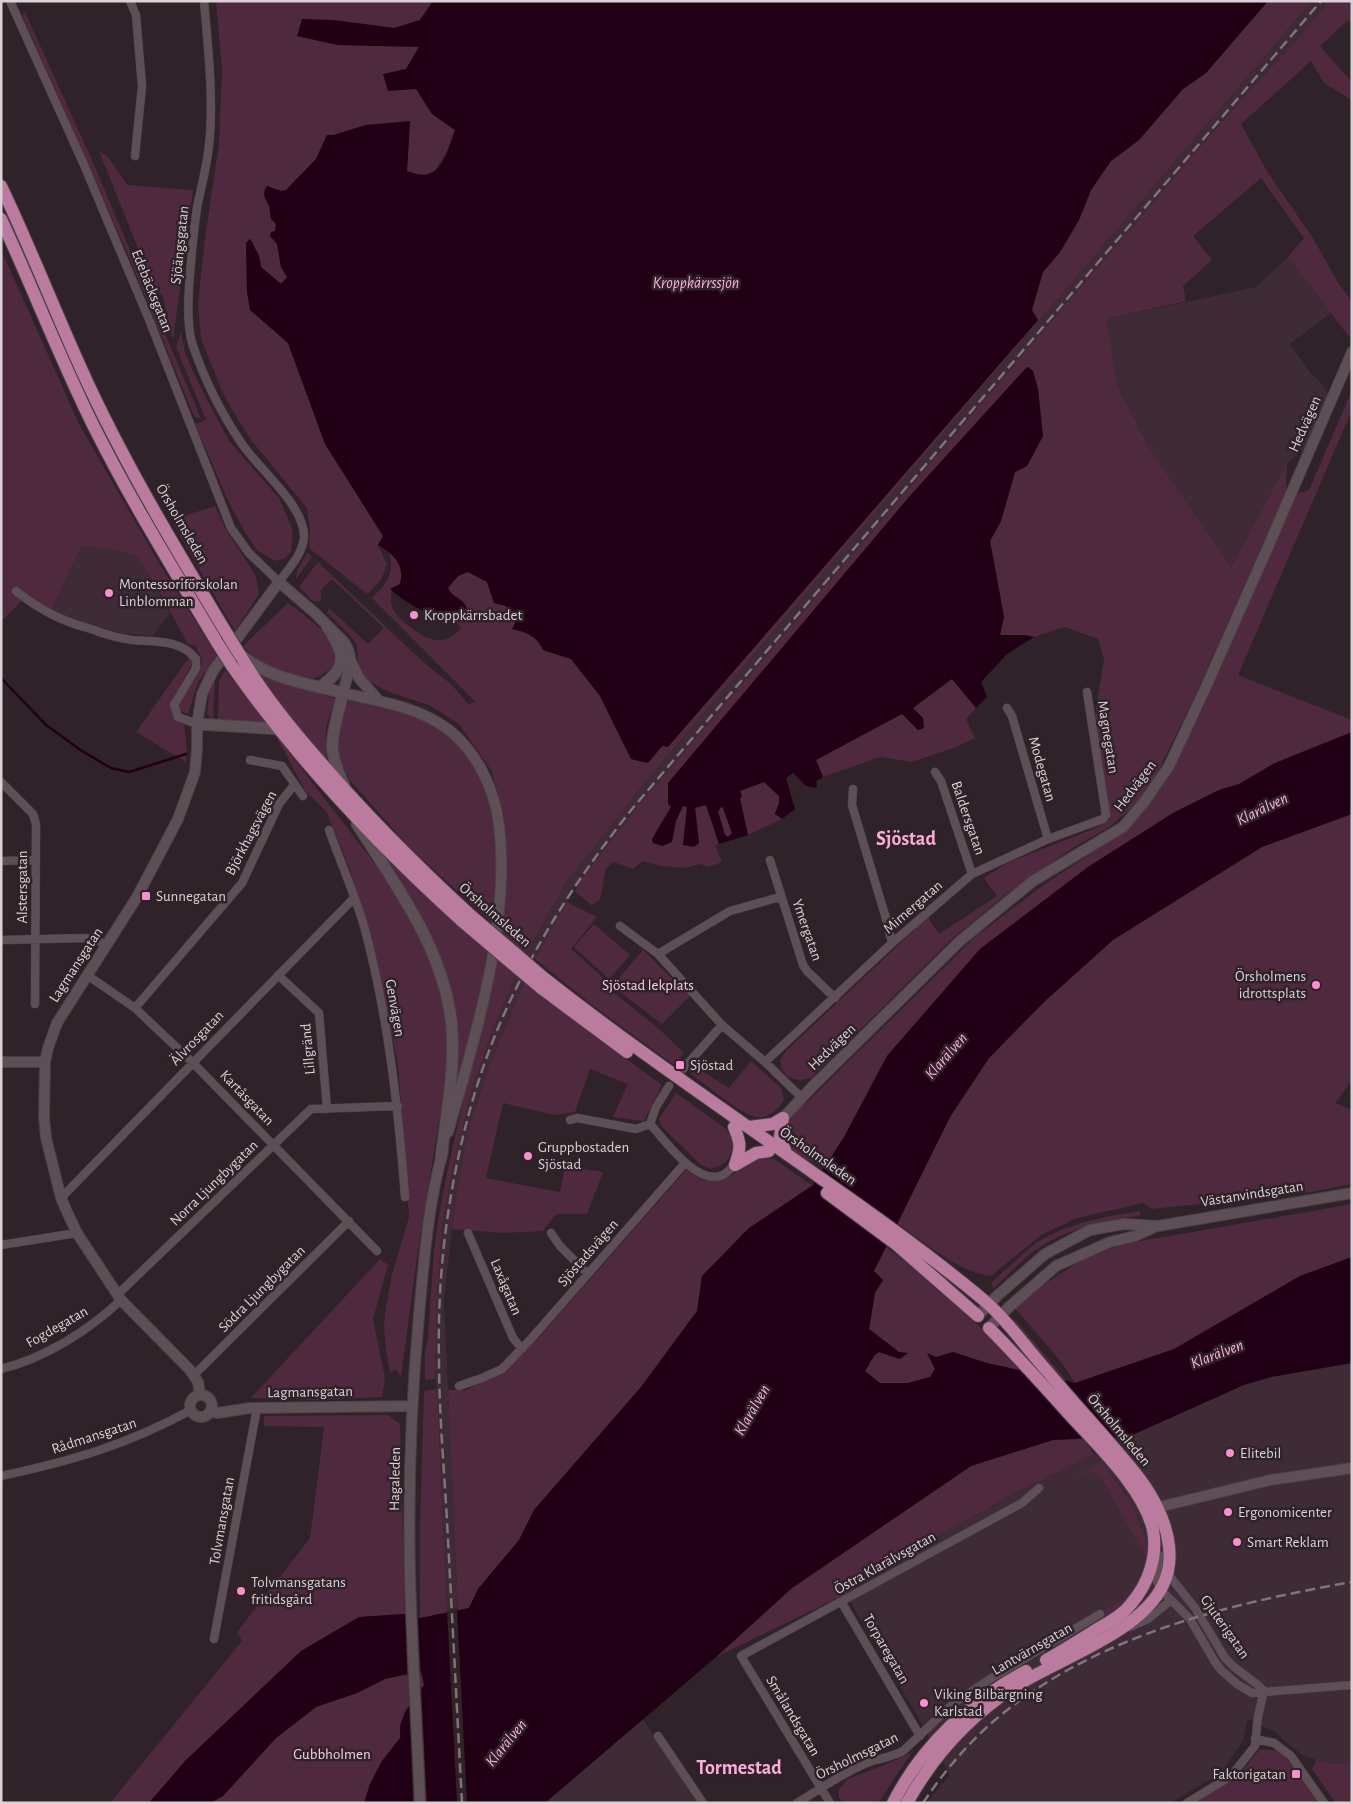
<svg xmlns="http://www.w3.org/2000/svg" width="1353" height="1804" viewBox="0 0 1353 1804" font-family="'Alegreya Sans',sans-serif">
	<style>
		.built { fill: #3e2b35 }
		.green { fill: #4f2a3f }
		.water { fill: #210015; fill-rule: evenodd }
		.pier { fill: #2f2229 }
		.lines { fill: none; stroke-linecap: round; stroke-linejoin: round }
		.stream { stroke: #210015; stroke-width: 2.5 }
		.minor-casing { stroke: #4a3f44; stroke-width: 9 }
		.tertiary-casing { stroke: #4a3f44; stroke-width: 12 }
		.secondary-casing { stroke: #4a3f44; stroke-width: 13 }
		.primary-casing { stroke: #4a3f44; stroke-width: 14 }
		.minor { stroke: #5e4f57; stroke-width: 8 }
		.tertiary { stroke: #5e4f57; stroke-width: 10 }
		.secondary { stroke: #5e4f57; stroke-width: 11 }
		.primary { stroke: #ba7b9e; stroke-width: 12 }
		.rail { stroke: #7f7479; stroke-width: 2.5; stroke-dasharray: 10 5; stroke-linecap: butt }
		.primary-bridge-casing { stroke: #4a3f44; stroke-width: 14; stroke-linecap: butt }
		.primary-bridge { stroke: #ba7b9e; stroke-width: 12 }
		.poi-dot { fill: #f890cb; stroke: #2f2229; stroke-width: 2 }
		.labels { text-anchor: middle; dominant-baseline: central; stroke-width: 5; stroke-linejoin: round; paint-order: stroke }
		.street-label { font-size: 15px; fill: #dbd2d6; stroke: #2f2229 }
		.poi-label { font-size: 15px; fill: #dbd2d6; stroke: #2f2229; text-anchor: start }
		.park-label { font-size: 15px; fill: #fccee6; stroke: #2f2229 }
		.water-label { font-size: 16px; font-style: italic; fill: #fcb2da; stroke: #2f2229 }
		.district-label { font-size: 20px; font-weight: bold; fill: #f9aed7; stroke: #2f2229 }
	</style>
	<rect width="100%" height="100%" fill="#2f2229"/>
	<path class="built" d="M1312,1H1329L1295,42L1230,112L637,807L579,882L535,959L526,954L565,884L645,782Z
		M1288,257L1331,313L1290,344L1311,374L1320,381L1328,394L1305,448L1287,463L1231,567L1150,449L1117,385L1107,319L1256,287Z
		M82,545L135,554L150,575L170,613L153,636L122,633L80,623L51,611Z
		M516,975L525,981L502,1034L476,1103L461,1170L452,1229L444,1300L458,1610L447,1613L437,1389L435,1379L437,1294L442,1225L452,1173L470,1096L492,1031Z
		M1352,1363V1763L1333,1764L1316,1760L1301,1754L1275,1732L1248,1719L1243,1741L1221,1773L1170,1803H926L950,1775L922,1724L846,1594L884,1566L1013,1494L1094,1455L1130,1436L1244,1385L1271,1377Z
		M643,1719L697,1803H545Z"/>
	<path class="green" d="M216,1H433L420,20L394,28L333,20L297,36L338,45L419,47L406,69L384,74L404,89H416L432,114L455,130L446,153L434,172L424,176L407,171L410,121L354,128L334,135H327L316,159L286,190L281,191L267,186L264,198L269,206L271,219L276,224L275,231L270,236L277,244L281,267L288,277L281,284L261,267L259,256L251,239L246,243L247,292L250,310L288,343L325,444L383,536L378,545L387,564L381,580L367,594L309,548L310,531L307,508L252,441L238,420L223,393L201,339L198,306L204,245L219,144L222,70Z
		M1268,1H1312L645,782L565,884L526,954L501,932L505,890L506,844L504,815L491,770L459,724L429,705L389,692L366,680L358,665L357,645L349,634L327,613L329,608L368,644L384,628L332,579L321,590V601H313L299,587L318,562L424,663L451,684L468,704L476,702L372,598C388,582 395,574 389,551C399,564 405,568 400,584L391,589L392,590C391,595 390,601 392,606C395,618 424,640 437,640C446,641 455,635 461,629L457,623L449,622L455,612L467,609L459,598L451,595L448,588L458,576L468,572L487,582L494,603L506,606L517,619L512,629C527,632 537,636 543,650L571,659L600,696L631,759L648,763L1031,310L1043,272L1060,252L1079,220L1091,190L1111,161L1139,140L1183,89L1206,73Z
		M1329,1H1352V23L1348,20L1320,46L1352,82V100L1324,83L1311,61L1241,124L1268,173L1313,238L1337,281L1352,302V331L1350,338L1288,257L1304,238L1261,178L1193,236L1212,260L1183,286L1186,301L1107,319L1117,385L1150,449L1231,567L1287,463L1286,492L1195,696L1150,788L1134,806L1108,828L1077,845L1012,890L954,937L811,1078C795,1083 782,1078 780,1060L787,1050L928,917L939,934L997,896L984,878L1007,863L1096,828L1110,819L1095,716L1104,659L1098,639L1065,627L1034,637L1025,635H1000L1004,617L990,541L1001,521L1015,472L1027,466L1043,436L1038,389L1033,371L1028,367L1025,369L908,498L671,807L652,839L672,842L676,821L683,806L687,807L683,845L699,843L695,807L706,805L719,844L715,845L722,862L709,867L699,864L686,868L662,866L643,861L633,869L614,862L606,868L600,900L592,905L575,892L579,882L637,807L1230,112L1295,42Z
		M25,12L92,160L201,419L194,416L126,250L22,15Z
		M99,151L109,158L127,185L193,190L173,341L162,294L155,291Z
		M1,250L80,426L162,568L217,656L198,682L188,714L180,711L178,704L203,661L195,645L188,644L150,575L135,554L82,545L51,611L28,594L1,622Z
		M181,331L185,353L198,382L229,441L279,498L293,531L291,552L285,558L275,561L257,550L245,532L229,503L195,424L206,420L176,347Z
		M1352,390V410L1238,675L1352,720V732L1275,763L1239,784L1219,790L1173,813L1088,867L980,949L887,1056L844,1137L825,1167C816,1162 802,1159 795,1154C784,1147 783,1129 790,1119C795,1113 801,1107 807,1102L975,937L1042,886L1119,835L1142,813L1179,757L1208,697L1297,494L1309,490Z
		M215,506L225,528L256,576L259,594L235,631L171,520Z
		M307,553L312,557L296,579L297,571Z
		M288,603L303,614L331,638L338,658C332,668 322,678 310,679C305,679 299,676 295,675C275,668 257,663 243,646Z
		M190,656L192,663C188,672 172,698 171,706C170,714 177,721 184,724L187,750L186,762L136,732Z
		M225,670L266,722H218L219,681Z
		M258,674L336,699L326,727L327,762L281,707Z
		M952,678L976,708L966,719L975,738L956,747L912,762L880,757L823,777L816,760L902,713L918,730L912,708Z
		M215,679L213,719L207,715L209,692Z
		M349,699C368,703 387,705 406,711C442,722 475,755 490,790C492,797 492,806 493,813C499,850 497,887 493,924L409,847L350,780L339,760L336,740Z
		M275,734L388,881L416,928L441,991L446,1025V1078L418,1250L401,1376L396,1370L390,1372L386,1350L384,1326L386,1307L392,1275L409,1217L398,1064L368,929L350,870L326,811L306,792Z
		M764,782L779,796V803L775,814L782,819L748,835L740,799L742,796L740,791Z
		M721,807H723L732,833L728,837L725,835L718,811Z
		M1352,814V1080L1335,1103L1352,1110V1184L1312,1192L1151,1209L1143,1203L1077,1218L1041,1235L991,1276C960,1273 922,1241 897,1223L950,1117L989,1058L1044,1002L1113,940L1262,847Z
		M372,844L487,951L480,997L457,1086C457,1061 457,1035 454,1010C447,946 407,895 372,844Z
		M567,902L597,917L571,949L608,982V988L659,1029L684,1053L674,1065L595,1007L535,959Z
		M594,924L630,955L609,979L574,947Z
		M643,950L690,996L662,1024L612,986Z
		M496,959L516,975L492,1031L470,1096L452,1173L442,1225L437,1294L435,1379L425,1380V1353L428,1338C431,1300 432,1260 438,1221C453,1133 478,1047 496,959Z
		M525,981L586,1030L662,1085L644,1121L613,1117L628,1084L590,1069L575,1112L555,1115L503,1103L486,1178L560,1192L565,1166L603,1172L587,1214H556L543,1231L503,1233L452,1229C458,1188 464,1141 477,1102C490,1061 508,1021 525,981Z
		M751,1061L781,1088L784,1099C779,1109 769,1119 756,1117C742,1115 705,1084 691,1074L696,1067L729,1088Z
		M676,1093L725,1128L733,1140C731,1159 729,1164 710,1169L699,1163L661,1126L659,1119Z
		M761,1158L774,1159L813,1186L749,1228L702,1276L697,1311L641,1387L534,1510L519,1540L478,1589L469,1608L458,1610L448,1390H466L504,1372L533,1344L686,1170C722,1196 730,1171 761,1158Z
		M1352,1204V1257L1300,1276L1174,1349L1075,1383L1062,1363L1015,1308L1035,1290L1084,1259L1124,1244Z
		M1140,1211L1141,1215C1104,1222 1067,1228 1036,1250C1020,1261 1007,1276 993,1289L992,1282C1007,1269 1022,1253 1038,1242C1070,1222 1105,1217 1140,1211Z
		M886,1247L929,1280L981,1328L1024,1371L987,1363L953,1352L936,1357L928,1354L935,1369L930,1377L908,1383H880L865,1371L874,1356L879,1352L899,1359L907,1353L899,1352L869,1329L875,1293L883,1280L874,1271Z
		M380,1259L388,1265L373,1319L385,1378L382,1397L319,1400L251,1398Z
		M1012,1319L1017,1322L1067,1381L1063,1380L1015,1325Z
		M437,1389L447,1613L420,1618V1528L424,1391Z
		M388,1415L400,1424L405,1614L359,1617L301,1651L185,1761L149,1803H110L242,1641L237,1632L310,1538L324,1427L264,1426V1416Z
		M1084,1439L1094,1455L1013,1494L884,1566L846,1594L716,1657L792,1588L971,1466L1053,1440Z
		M1103,1463L1131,1504L1146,1540L1148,1561L1101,1477L1092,1472L1068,1479Z
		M1134,1593L1127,1603L1104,1620L1106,1609Z
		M422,1671L424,1685L405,1712L400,1726V1738L382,1761L370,1784L364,1803H210L223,1796L276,1738L316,1707L357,1693L385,1679Z
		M1260,1749L1280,1751L1299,1773L1320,1803H1196L1238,1776Z
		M912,1752L878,1803H843L839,1798V1789L848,1779L894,1761Z
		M1316,1760L1333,1764L1352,1763V1803H1336L1312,1769Z"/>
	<path class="water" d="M433,1H1268L1206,73L1183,89L1139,140L1111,161L1091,190L1079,220L1060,252L1043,272L1032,310L1038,320L668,747L662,746L648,763L631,759L600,696L571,659L543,650C537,636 526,632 512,629L517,619L506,606L494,603L487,582L468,572L458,576L448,588C453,599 462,597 467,608L455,612L449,622C427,614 408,605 390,589L400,584C405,565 394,554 378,545L383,536L325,444L288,343L250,310L247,292L246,243L250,239L259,256L261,267L281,284L287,277L281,267L277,244L270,236L271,232L275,231L276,224L271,219C270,215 270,209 269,206C266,197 261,195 267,186L281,191L286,190L316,159L327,135H334L366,125L410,121L407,171C440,185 446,156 455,130L432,114L416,89L388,91L383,74L406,69L419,47L338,45L297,36L302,19L333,20L394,28L420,20Z
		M1028,367L1033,371L1038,389L1043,436L1027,466L1015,472L1001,521L990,541L1004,617L1000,635H1025L1034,637L1007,654L981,682L987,697L976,708L952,679L913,708L923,718L924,728L918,730L902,714L816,760L823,777L816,781L817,788L806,786L793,773L786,778L795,809L782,819L775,814L779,803V796L764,782L740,791L742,796L740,799L748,835L719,844L706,805L695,808L699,843L694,847L683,845L687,807L683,806L676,821L672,842L662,846L653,843L652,839L671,807L668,804V783L908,498L1025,369ZM721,807L723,808L732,833L728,837L725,835L718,812Z
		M1352,732V814L1262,847L1113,940L1044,1002L989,1058L950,1117L874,1271L883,1280L875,1293L869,1329L899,1352L908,1353L900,1359L879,1352L874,1356L865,1371L880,1383H908L930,1377L935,1369L927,1353L936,1357L953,1352L987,1363L1075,1383L1174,1349L1300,1276L1352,1257V1363L1271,1377L1244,1385L1130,1436L1053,1440L971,1466L792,1588L716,1657L545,1803H364L370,1784L382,1761L400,1738V1726L405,1712L424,1685L421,1671L385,1679L357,1693L316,1707L276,1738L223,1796L210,1803H149L185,1761L301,1651L359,1617L405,1614L420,1618L469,1608L478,1589L519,1540L534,1510L641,1387L697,1311L702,1276L749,1228L813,1185L844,1137L887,1056L980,949L1088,867L1173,813L1219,790L1239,784L1275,763Z"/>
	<path class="pier" d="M457,1608L467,1803H457L447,1611Z
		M405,1612L418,1615L421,1680L420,1673L407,1676Z
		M421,1685L427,1803H413L409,1703Z"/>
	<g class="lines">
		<path class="stream" d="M1,678L46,725L82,751L111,768L129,772L186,754"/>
		<g class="minor-casing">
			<path id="minor" d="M10,1L84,165L150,322L231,528L249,553L279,582C288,569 303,554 304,537C305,506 259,469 242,444C221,413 204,379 192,343C187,326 188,304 189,287C191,260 193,234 197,208C201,187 207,166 209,145C214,98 208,48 204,1
				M130,1L136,15L142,86L135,156
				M16,591C40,610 61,621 91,629C104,634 118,638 132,640C154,642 181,639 196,659V668L174,705L178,717L197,724
				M1007,708L1012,716L1048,839
				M250,760L282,766L303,796
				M935,772L941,781L972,874
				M1,782L33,814L36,824L35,1004
				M853,789L852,805L885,915L892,943
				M329,830C340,861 355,895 364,926C388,1015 398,1106 405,1197
				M770,860L803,965L807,971L835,998
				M1,861L36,860
				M620,926L658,954L722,1025L765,1062L802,1098
				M1,940L86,938L108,944
				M658,954L730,911L780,897
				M87,975L135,1008L192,1062L377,1251
				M278,975L319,1013L327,1109
				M135,1008L242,883L279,804L294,785
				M765,1062L892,943L972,874L1048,839L1103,819L1106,815L1087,692
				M683,1069L722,1025
				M570,1120L577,1118L636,1129L650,1124
				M650,1124C665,1140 697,1187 723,1175C727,1173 731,1168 735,1165
				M650,1124L656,1107L669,1086
				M61,1198L354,898
				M468,1233L513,1338L522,1349
				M551,1233L560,1246L588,1274
				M1,1245L77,1233
				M117,1295L311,1109L398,1106
				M1,1369C45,1358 88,1331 121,1300
				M194,1375L349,1221
				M459,1386L482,1378L502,1369L530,1340L685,1163
				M1,1476C71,1461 127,1445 191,1410
				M1159,1555L1157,1582L1161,1590L1190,1619L1215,1662L1221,1670L1237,1684L1252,1693L1352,1685
				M1168,1574L1195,1608L1225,1658L1234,1667L1258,1685L1264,1691
				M842,1603L920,1736
				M1130,1627L1148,1619L1170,1601
				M214,1639L257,1408
				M658,1736L703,1803
				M1255,1739L1274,1743L1291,1756L1324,1803
				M797,1803C820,1789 844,1772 869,1762C881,1758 892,1757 903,1751L954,1703L990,1679L1100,1614
				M830,1803L741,1656L1022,1503L1039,1488
				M1187,1803L1231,1776L1255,1746L1258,1716L1264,1691"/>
		</g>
		<g class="tertiary-casing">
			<path id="tertiary" d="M351,662L343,693C379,701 419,707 449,730C477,752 495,790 499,825C511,921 475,1039 448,1132
				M1,1062H45
				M783,1118L813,1086L960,941L1033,881L1123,827L1145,801L1169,766L1205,689L1268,547L1352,352
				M978,1316L997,1296L1045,1254L1090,1230L1124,1224L1158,1226L1352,1193
				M989,1328L1009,1307L1056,1266L1110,1242L1135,1236L1157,1226
				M200,1395L198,1382L190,1370L121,1300L77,1233L68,1214L61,1198L46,1138L44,1117L45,1062L48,1048L57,1023L137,897L178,819L195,772L197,748V724L202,694L213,671L279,582L315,613L345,643L349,652L351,662L359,678L379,701
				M190 1406a11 11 0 1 1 22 0a11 11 0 1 1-22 0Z
				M210,1411L217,1413L250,1408L412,1406
				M1151,1509L1270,1480L1352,1468
				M420,1803C417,1727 412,1652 410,1576C408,1489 411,1402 419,1315C424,1261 428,1204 443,1151"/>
		</g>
		<g class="secondary-casing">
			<path id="secondary" d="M242,656C273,680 306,683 343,693C334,734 324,744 344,785
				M320,687C349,667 345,653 327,626
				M197,724L279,729
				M357,824C397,887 446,952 452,1029C455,1072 446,1116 441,1158"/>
		</g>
		<g class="primary-casing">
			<path id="primary" d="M1,186C33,253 59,322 90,388C130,473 179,554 227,634
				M1,219C33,288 60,359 94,427C131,501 175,572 218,644
				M240,655C262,693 288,725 317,758C364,813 415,864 468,913
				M232,666C298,761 378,845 463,922
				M544,978C634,1049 729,1113 822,1179C878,1218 934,1258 986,1302C1009,1322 1027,1349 1048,1372C1068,1396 1089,1419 1109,1442C1126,1462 1146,1483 1157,1507C1169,1531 1175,1561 1163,1585C1140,1633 1060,1658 1016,1686C971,1715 933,1756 907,1803
				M541,988L627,1052
				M783,1118L780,1136L786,1153
				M734,1127C741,1143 741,1148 735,1165
				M749,1127L773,1124L783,1118
				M735,1165L756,1153L769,1151
				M827,1193L897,1245L978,1316
				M989,1328C1017,1356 1043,1385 1069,1414C1097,1445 1144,1489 1153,1530C1158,1557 1148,1584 1131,1604C1122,1616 1107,1623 1094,1631C1078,1641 1062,1651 1046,1660
				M893,1803C922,1746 970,1701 1026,1671"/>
		</g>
		<use href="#minor" class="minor"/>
		<use href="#tertiary" class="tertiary"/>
		<use href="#secondary" class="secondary"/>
		<use href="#primary" class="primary"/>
		<path class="rail" d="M462,1803C457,1709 452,1615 447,1521C444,1467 439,1413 439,1359C437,1274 448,1188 471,1106C502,995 561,898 632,809L1321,1
			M923,1803C943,1773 967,1744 995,1720C1094,1636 1227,1604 1352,1582"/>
		<g class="primary-bridge-casing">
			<path id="primary-bridge" d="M227,634L240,655
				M218,644L232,666
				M468,913L544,978
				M463,922L541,988"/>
		</g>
		<use href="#primary-bridge" class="primary-bridge"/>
	</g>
	<g class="poi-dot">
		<circle cx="109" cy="593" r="5"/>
		<circle cx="414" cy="615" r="5"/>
		<rect x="141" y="891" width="10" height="10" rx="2.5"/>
		<circle cx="1316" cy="985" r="5"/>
		<rect x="675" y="1060" width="10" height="10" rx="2.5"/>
		<circle cx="528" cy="1156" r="5"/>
		<circle cx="1230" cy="1453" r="5"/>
		<circle cx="1228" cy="1512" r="5"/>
		<circle cx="1237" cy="1542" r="5"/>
		<circle cx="241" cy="1591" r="5"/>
		<circle cx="924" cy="1703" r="5"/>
		<rect x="1291" y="1769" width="10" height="10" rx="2.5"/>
	</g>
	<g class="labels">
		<g class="street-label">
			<text transform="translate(180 245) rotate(-84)">Sjöängsgatan</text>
			<text transform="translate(152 291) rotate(68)">Edebäcksgatan</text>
			<text transform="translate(1305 424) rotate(-66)">Hedvägen</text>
			<text transform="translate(182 524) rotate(60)">Örsholmsleden</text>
			<text transform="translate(1108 737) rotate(81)">Magnegatan</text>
			<text transform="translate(1042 769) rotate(74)">Modegatan</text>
			<text transform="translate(1135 786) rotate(-53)">Hedvägen</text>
			<text transform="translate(968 818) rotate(71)">Baldersgatan</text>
			<text transform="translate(251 833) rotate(-62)">Björkhagsvägen</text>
			<text transform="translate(22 887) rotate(-90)">Alstersgatan</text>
			<text transform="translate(913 907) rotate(-41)">Mimergatan</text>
			<text transform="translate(495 915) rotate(41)">Örsholmsleden</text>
			<text transform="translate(807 930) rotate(71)">Ymergatan</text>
			<text transform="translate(76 965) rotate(-57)">Lagmansgatan</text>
			<text transform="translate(395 1008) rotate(80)">Genvägen</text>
			<text transform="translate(197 1038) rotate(-46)">Älvrosgatan</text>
			<text transform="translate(832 1047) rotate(-44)">Hedvägen</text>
			<text transform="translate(308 1049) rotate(-95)">Lillgränd</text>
			<text transform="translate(247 1098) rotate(46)">Kartåsgatan</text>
			<text transform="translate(818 1156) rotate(35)">Örsholmsleden</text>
			<text transform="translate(214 1183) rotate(-44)">Norra Ljungbygatan</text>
			<text transform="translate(1252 1194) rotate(-9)">Västanvindsgatan</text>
			<text transform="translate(588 1253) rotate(-49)">Sjöstadsvägen</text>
			<text transform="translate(506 1287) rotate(67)">Laxågatan</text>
			<text transform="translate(262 1289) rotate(-45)">Södra Ljungbygatan</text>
			<text transform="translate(57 1327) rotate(-30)">Fogdegatan</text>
			<text transform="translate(310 1392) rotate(-1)">Lagmansgatan</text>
			<text transform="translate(1119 1430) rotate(50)">Örsholmsleden</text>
			<text transform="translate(94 1436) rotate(-18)">Rådmansgatan</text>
			<text transform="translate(395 1479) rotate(-89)">Hagaleden</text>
			<text transform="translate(222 1521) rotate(-80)">Tolvmansgatan</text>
			<text transform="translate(885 1563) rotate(-29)">Östra Klarälvsgatan</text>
			<text transform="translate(1225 1627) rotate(55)">Gjuterigatan</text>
			<text transform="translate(886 1649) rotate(60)">Torparegatan</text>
			<text transform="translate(1032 1649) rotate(-30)">Lantvärnsgatan</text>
			<text transform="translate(793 1716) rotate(59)">Smålandsgatan</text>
			<text transform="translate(857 1756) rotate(-26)">Örsholmsgatan</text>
		</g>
		<g class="poi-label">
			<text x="119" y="584">Montessoriförskolan<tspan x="119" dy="17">Linblomman</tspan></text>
			<text x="424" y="615">Kroppkärrsbadet</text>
			<text x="156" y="896">Sunnegatan</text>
			<text x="1306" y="976" text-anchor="end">Örsholmens<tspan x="1306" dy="17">idrottsplats</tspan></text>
			<text x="690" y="1065">Sjöstad</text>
			<text x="538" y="1147">Gruppbostaden<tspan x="538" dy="17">Sjöstad</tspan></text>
			<text x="1240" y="1453">Elitebil</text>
			<text x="1238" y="1512">Ergonomicenter</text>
			<text x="1247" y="1542">Smart Reklam</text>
			<text x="251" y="1582">Tolvmansgatans<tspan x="251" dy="17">fritidsgård</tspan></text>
			<text x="934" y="1694">Viking Bilbärgning<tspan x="934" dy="17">Karlstad</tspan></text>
			<text x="1286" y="1774" text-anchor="end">Faktorigatan</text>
		</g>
		<g class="park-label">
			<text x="648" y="985">Sjöstad lekplats</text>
			<text x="332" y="1754">Gubbholmen</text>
		</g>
		<g class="water-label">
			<text x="696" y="283">Kroppkärrssjön</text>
			<text transform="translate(1262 809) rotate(-26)">Klarälven</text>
			<text transform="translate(946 1056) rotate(-49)">Klarälven</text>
			<text transform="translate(1217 1354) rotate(-21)">Klarälven</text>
			<text transform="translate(752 1410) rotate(-60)">Klarälven</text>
			<text transform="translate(506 1743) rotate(-51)">Klarälven</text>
		</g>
		<g class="district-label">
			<text x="906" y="839">Sjöstad</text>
			<text x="739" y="1768">Tormestad</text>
		</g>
	</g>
	<rect width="1353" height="1804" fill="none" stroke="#dbd2d6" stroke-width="5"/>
</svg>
